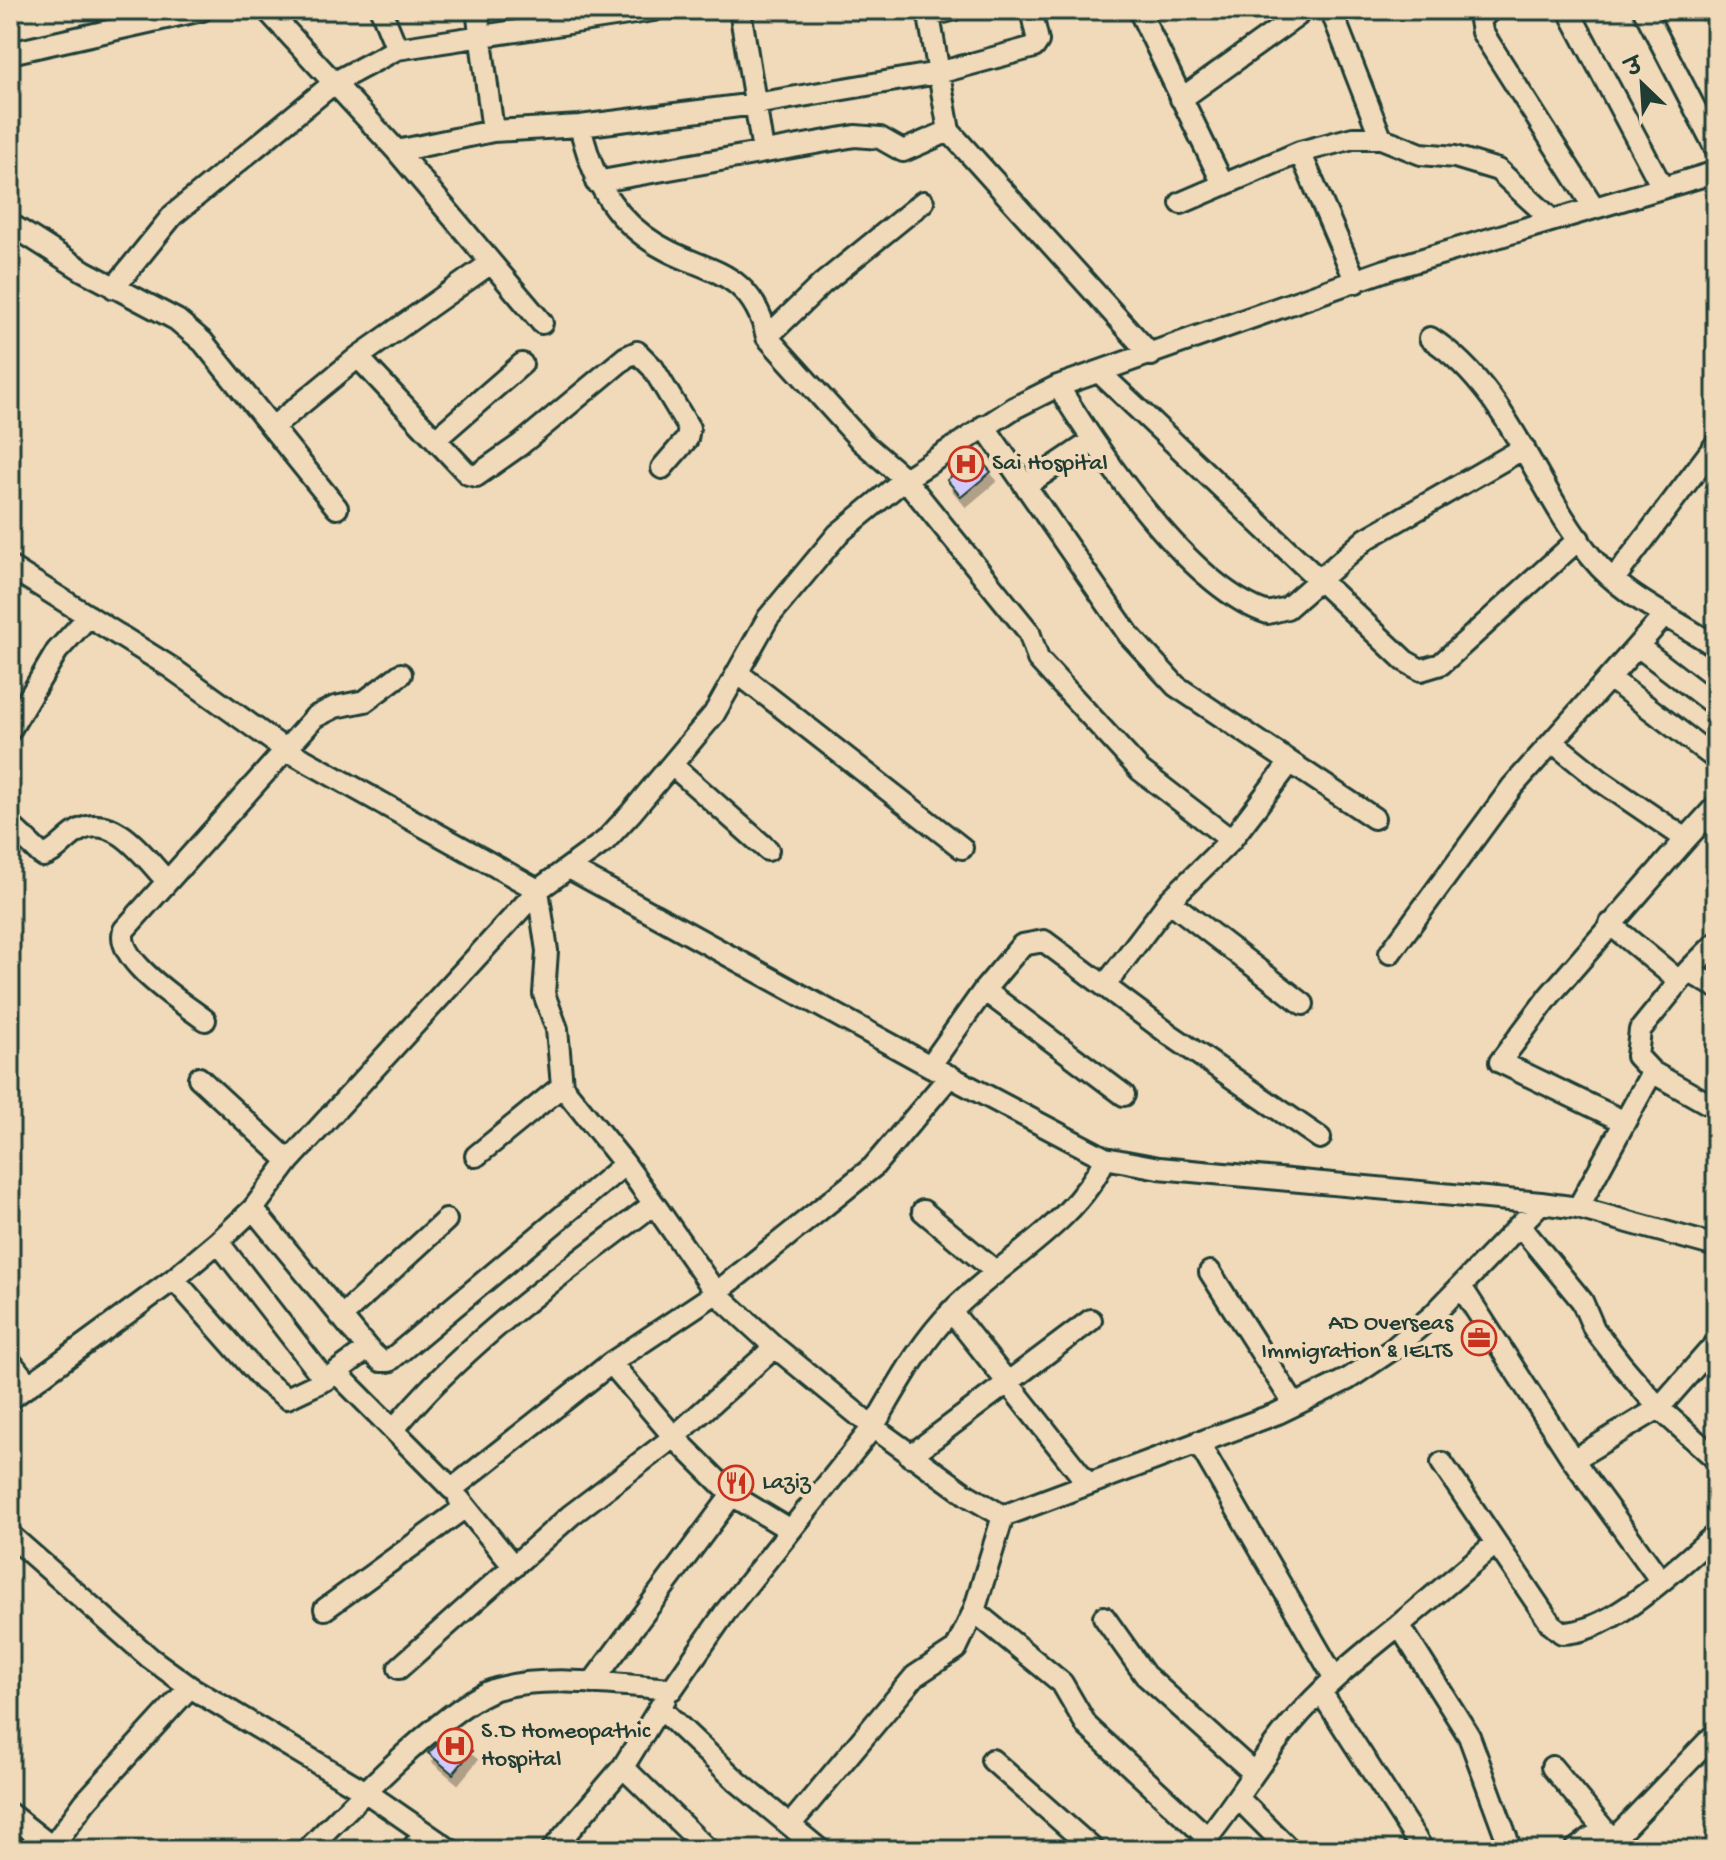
<svg xmlns="http://www.w3.org/2000/svg" width="1726" height="1860" viewBox="0 0 1726 1860" font-family="'Gochi Hand','Playpen Sans Deva',sans-serif">
	<style>
		.building { fill: #d1cbfd; stroke: #1f3d34; stroke-width: 2; filter: url(#shadow) }
		.lines { fill: none; stroke-linecap: round; stroke-linejoin: round }
		.street-casing { stroke: #1f3d34; stroke-width: 26 }
		.street { stroke: #f1daba; stroke-width: 20 }
		.labels { text-anchor: middle; dominant-baseline: central; stroke-width: 8; stroke-linejoin: round; paint-order: stroke }
		.poi-label { font-size: 24px; fill: #1f3d34; stroke: #f1daba; text-anchor: start }
	</style>
	<defs>
		<filter id="shadow"><feDropShadow dx="5" dy="9" stdDeviation="0" flood-color="#0004"/></filter>
	</defs>
	<rect width="100%" height="100%" fill="#f1daba"/>
	<filter id="ink" filterUnits="userSpaceOnUse"><feTurbulence type="fractalNoise" baseFrequency=".0125" numOctaves="2"/><feDisplacementMap in="SourceGraphic" scale="16" xChannelSelector="R" yChannelSelector="G"/><feConvolveMatrix kernelMatrix="1 2 1 2 8 2 1 2 1" color-interpolation-filters="sRGB"/></filter>
	<g filter="url(#ink)">
		<path class="building" d="M976,455L991,472L961,497L947,480Z
			M450,1733L472,1751L453,1774L428,1753Z"/>
		<g class="lines">
			<g class="street-casing">
				<path id="street" d="M267,10L397,151L542,323
					M381,10L397,49L654,10
					M477,10L493,131
					M740,10L763,151
					M928,10L949,131L1151,355
					M1139,10L1223,184
					M1331,10L1381,138
					M1490,10L1480,20L1482,32L1593,206
					M1644,10L1716,149
					M1712,10L1716,19
					M928,16L952,10
					M1572,17L1662,187
					M10,53L202,10
					M1181,99L1297,16
					M580,126C591,171 606,208 644,236C696,275 749,261 767,337
					M397,151L493,131L580,126L755,104L938,73L1034,47L1038,41L1031,10
					M1300,152L1356,282
					M596,182L855,136L880,138L903,151L949,131
					M923,202L822,284L767,337L862,442L905,479L1029,632L1038,659L1140,770L1231,840
					M1181,203L1300,152L1353,138H1381L1421,154L1455,157L1498,170L1552,220
					M10,224L84,271L177,320L203,342L337,508
					M114,288L173,215L335,82L397,49
					M1430,338C1509,389 1535,489 1592,558C1623,597 1676,619 1716,647
					M358,357L491,263
					M1099,372L1405,661L1421,670L1441,664L1579,539
					M1058,386C1100,454 1190,588 1268,613L1287,608L1366,539L1524,448
					M984,426L1129,635L1176,686L1374,818
					M273,427L358,357L468,474L476,476L520,445L626,357L637,352L653,368L689,428L687,439L662,468
					M437,438L522,364
					M1025,486L1092,441
					M10,567L170,667L283,748L538,890L547,951L544,994L557,1029L562,1086L625,1164
					M1614,579L1716,444
					M1639,647L1716,706
					M739,674L962,848
					M1611,679L1716,759
					M10,730L57,651L89,616
					M1554,743L1601,781L1686,839L1716,806
					M672,765L768,850
					M10,825L43,856C58,852 66,837 80,830C115,812 146,859 167,881
					M571,869L930,1066L1105,1158L1159,1168L1541,1203L1578,1208L1716,1246
					M1169,901L1303,1004
					M1610,924L1679,981
					M1390,953L1512,787L1665,615
					M1688,971L1716,943
					M1106,984L1169,901L1231,840L1289,764
					M984,990L1124,1095
					M205,1020C183,1003 114,960 124,930L315,717L335,707L365,701L401,674
					M930,1066L984,990L1022,945L1044,941L1169,1034L1320,1138
					M1652,1072L1716,1108
					M199,1078L289,1161
					M1625,1122L1500,1062L1550,995L1686,839
					M476,1156L562,1086
					M1105,1158C1077,1223 1001,1261 953,1310C919,1344 897,1387 873,1427L967,1495L1003,1516L1278,1413L1348,1379L1393,1349L1432,1316L1541,1203
					M1578,1208L1652,1072L1637,1056L1640,1030L1688,971L1716,987
					M253,1209L368,1349L381,1361H389L625,1164L654,1204
					M923,1211L995,1271
					M1521,1227L1582,1301L1594,1329L1621,1364L1659,1408L1716,1459
					M218,1242L325,1380
					M1210,1272L1294,1404
					M174,1279L263,1380L287,1398L325,1380L368,1349
					M1462,1288L1573,1460L1661,1581
					M951,1311L1088,1484
					M341,1317L446,1220
					M10,1361L28,1384
					M611,1363L674,1437L732,1495L790,1530
					M336,1372L452,1489L611,1363L716,1293L775,1347
					M10,1399L174,1279L218,1242L253,1209L289,1161L538,890L605,841L631,813L714,714L768,618L838,534L905,479L1014,408L1058,386L1386,270L1716,172
					M394,1429C466,1341 565,1272 654,1204L716,1293L873,1167L950,1076
					M1198,1442L1334,1677
					M910,1456L1091,1320
					M1573,1460L1659,1408L1716,1343
					M1442,1463L1551,1624L1562,1633C1612,1633 1677,1567 1714,1536
					M459,1499L514,1567
					M10,1535L150,1658L190,1687L366,1792L450,1850
					M325,1609L464,1508
					M974,1611L1062,1683L1087,1726L1208,1838
					M1104,1617L1145,1675L1254,1773
					M1399,1625L1495,1544
					M592,1683L732,1495
					M1321,1692L1423,1850
					M660,1708L738,1782L820,1850
					M992,1760L1094,1850
					M623,1767L708,1850
					M1552,1767L1621,1850
					M1239,1799L1290,1850
					M10,1814L56,1850
					M790,1825L915,1676L956,1649L974,1611L1003,1516
					M1613,1840L1716,1733
					M50,1850L85,1802L190,1687
					M307,1850C346,1811 448,1704 496,1689C547,1674 619,1685 672,1689L727,1610L873,1427L775,1347L674,1437L571,1515L399,1668
					M411,1850L425,1833
					M552,1850L623,1767L665,1699
					M1197,1850C1232,1811 1256,1765 1290,1725C1322,1687 1360,1656 1399,1625L1469,1736L1511,1850
					M1575,1850L1603,1829"/>
			</g>
			<use href="#street" class="street"/>
		</g>
	</g>
	<defs>
		<g id="hospital-ring" transform="scale(1.8)"><circle r="9.5" fill="#f1daba" stroke="#c8321e" stroke-width="1.5"/><path d="M-5-5h3v3.5h4V-5h3V5h-3V1.5h-4V5h-3Z" fill="#c8321e"/></g>
		<g id="office-ring" transform="scale(1.8)"><circle r="9.5" fill="#f1daba" stroke="#c8321e" stroke-width="1.5"/><path d="M-6-3h4V-5.5h4V-3h4V5H-6ZM-1-4.5V-3h2v-1.5ZM-6 0V1H6V0Z" fill="#c8321e"/></g>
		<g id="restaurant-ring" transform="scale(1.8)"><circle r="9.5" fill="#f1daba" stroke="#c8321e" stroke-width="1.5"/><path d="M-5-6h1v4h1v-4h1v4h1v-4h1v5L-1.5 .5V6h-2V.5L-5-1ZM5-6V6H3V1.5H1.5Q1.5-4 5-6Z" fill="#c8321e"/></g>
	</defs>
	<g fill-rule="evenodd">
		<use href="#hospital-ring" x="966" y="464"/>
		<use href="#office-ring" x="1479" y="1338"/>
		<use href="#restaurant-ring" x="736" y="1483"/>
		<use href="#hospital-ring" x="455" y="1746"/>
	</g>
	<g class="labels">
		<g class="poi-label">
			<text x="992" y="464">Sai Hospital</text>
			<text x="1453" y="1324" text-anchor="end">AD Overseas<tspan x="1453" dy="28">Immigration &amp; IELTS</tspan></text>
			<text x="762" y="1483">Laziz</text>
			<text x="481" y="1732">S.D Homeopathic<tspan x="481" dy="28">Hospital</tspan></text>
		</g>
	</g>
	<rect width="1726" height="1860" fill="none" stroke="#f1daba" stroke-width="40"/>
	<rect x="20" y="20" width="1686" height="1820" fill="none" stroke="#1f3d34" stroke-width="3" filter="url(#ink)"/>
	<g transform="translate(1642 84) rotate(335)" stroke="#f1daba" stroke-width="6" paint-order="stroke">
	<path d="M0-6L14 30L0 20L-14 30Z" fill="#1f3d34"/>
	<text y="-12" font-size="22" font-weight="bold" text-anchor="middle" fill="#1f3d34">उ</text>
	</g>
</svg>
